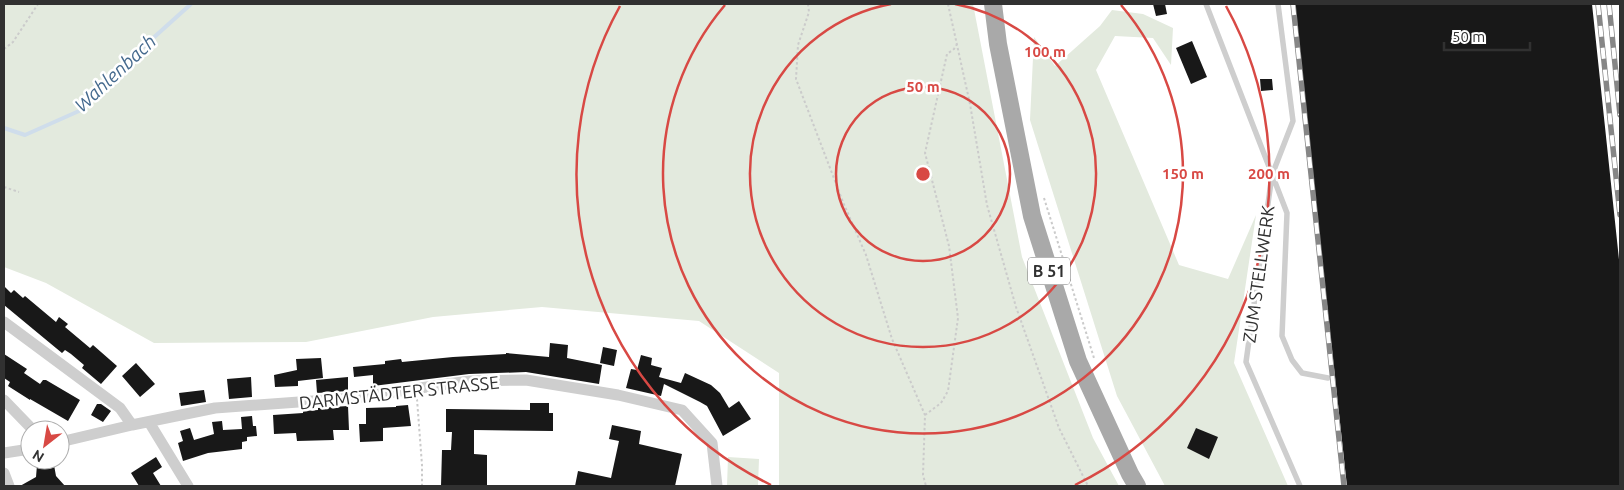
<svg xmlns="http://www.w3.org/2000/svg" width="1624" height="490" viewBox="0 0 1624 490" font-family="Ubuntu,sans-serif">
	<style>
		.green { fill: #e3eade }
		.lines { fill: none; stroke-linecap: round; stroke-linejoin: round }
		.stream { stroke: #cfddeb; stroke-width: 4 }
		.building { fill: #181818 }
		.path { stroke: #cbcbcb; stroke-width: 2; stroke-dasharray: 2.5 2.5; stroke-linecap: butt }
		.service { stroke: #cecece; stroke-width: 5.5 }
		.minor { stroke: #cecece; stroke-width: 11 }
		.primary { stroke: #a9a9a9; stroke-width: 18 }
		.rail-casing { stroke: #868686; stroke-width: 5.5 }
		.rail { stroke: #fff; stroke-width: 4; stroke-dasharray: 11; stroke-linecap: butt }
		.ring { fill: none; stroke: #d84944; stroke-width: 2.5 }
		.labels { text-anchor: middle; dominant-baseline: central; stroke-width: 5; stroke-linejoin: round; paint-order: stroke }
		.shield { fill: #fff; stroke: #6f6f6f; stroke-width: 1 }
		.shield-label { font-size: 16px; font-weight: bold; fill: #313131 }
		.street-label { font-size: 18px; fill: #313131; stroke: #fff }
		.water-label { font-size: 19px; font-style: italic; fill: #456a8e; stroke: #fff }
		.centre { fill: #d84944; stroke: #fff; stroke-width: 2.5 }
		.ring-label { font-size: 15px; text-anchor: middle; font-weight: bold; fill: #d84944; stroke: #fff; stroke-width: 5; stroke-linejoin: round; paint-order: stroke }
	</style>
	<rect width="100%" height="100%" fill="#fff"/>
	<path class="green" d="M4,4H973L1022,257L1093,438L1119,486H779V373L699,321L542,307L433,317L306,342L154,343L46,283L4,267Z
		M1112,10L1143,14L1173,28L1171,65L1153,38L1115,36L1096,70L1179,265L1228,279L1256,215L1234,363L1288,486H1165L1117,396L1030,120L1034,37L1055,66L1100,26Z
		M728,457L759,459L758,486H727Z"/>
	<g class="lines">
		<path class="stream" d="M4,128L25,135L79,111L122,66L191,4"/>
	</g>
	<path class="building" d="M1153,4H1165L1167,14L1156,16Z
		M1294,4H1592L1620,269V486H1347Z
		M1192,41L1207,77L1191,84L1176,48Z
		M1260,79H1272L1273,90L1261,91Z
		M4,286L11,293L14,290L23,298L25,296L56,322L59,317L68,324L65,327L90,348L93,345L117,366L101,384L82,368L84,365L71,354L65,350L62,353L4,305Z
		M550,343L568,345L567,358L602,365L599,384L526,372L469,374L373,386V375L354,377L353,367L385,364V361L401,359L402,362L453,357L506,354V353L549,357Z
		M603,347L617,350L614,366L600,363Z
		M4,354L27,369L24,373L40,384L43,380H46L80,400L68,421L30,399V400L8,386L10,382L4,378Z
		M641,355L652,358L651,365L662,368L659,377L681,383L685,373L711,385L720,393L729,408L739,401L751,419L723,436L707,406L700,402L664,384L661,396L626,388L631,369L637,370Z
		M321,358L323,378L298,381V386L275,387L274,375L297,370L296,359Z
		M136,363L155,384L140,397L122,376Z
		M251,377L252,397L229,399L227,379Z
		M348,377V391L317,393L316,380Z
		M204,390L206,402L181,406L179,393Z
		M530,403H549V413H553V431L474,430V454L487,455V486H441L442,450H451L452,432H446V409L530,410Z
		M97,404H101L111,411L103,422L91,415Z
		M408,405L411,426L383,428V441L360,442L359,424H366V408L396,407V406Z
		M348,406L349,430H333L334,440L297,441L296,433L274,434L273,415L303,413V411L318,410V408Z
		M252,416L253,426H256L257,436L247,437V441L242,442V449L208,453L183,461L178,443L183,441L180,431L190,428L194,440L214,434L212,422L222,421L223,430L242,429L241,417Z
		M612,425L641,431L639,444L682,454L675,486H575L578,471L611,478L619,441L609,439Z
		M1196,428L1218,437L1209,459L1187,448Z
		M156,457L162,467L153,473L161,486H139L131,473Z
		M45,461L54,465L56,476L65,486H20L36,477L37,465Z"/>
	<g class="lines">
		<path class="path" d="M808,4L809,12L798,45L796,79L843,202L866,255L892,339L925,415L923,475L926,486
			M948,4L970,104L987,205L1016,307L1059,428L1088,486
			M4,49L13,42L38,4
			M4,187L19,192
			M1044,198L1094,358
			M417,399L422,465V486
			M925,415L941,403L948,391L958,318L949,246L925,153L947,54L954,49L957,44"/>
		<path class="service" d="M1206,4L1287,213L1282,336L1292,360L1302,373L1328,378
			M1278,4L1293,121L1272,175L1246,362L1300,486"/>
		<path class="minor" d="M4,322L120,408L132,425
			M4,400L33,430
			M149,422L188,486
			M60,442L132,425L215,408L354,398L440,385L470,381L526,380L618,395L682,410L712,443L717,486
			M4,453L30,449
			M4,473L9,486"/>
		<path class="primary" d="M993,4L998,44L1032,216L1078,361L1130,474L1137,486"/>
		<g class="rail-casing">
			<path id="rail" d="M1293,4L1344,486
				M1598,4L1620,215
				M1609,4L1620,115"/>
		</g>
		<use href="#rail" class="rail"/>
	</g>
	<g class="ring">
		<circle cx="923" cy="174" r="87"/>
		<path d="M955 4A173 173 0 1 1 891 4"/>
		<path d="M1121 5A260 260 0 1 1 725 5"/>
		<path d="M771 485A346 346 0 0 1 620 6M1226 6A346 346 0 0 1 1075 485"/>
	</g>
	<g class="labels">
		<rect class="shield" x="1028" y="257.5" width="42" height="27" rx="4"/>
		<g class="shield-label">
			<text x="1049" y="271">B 51</text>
		</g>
		<g class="street-label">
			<text transform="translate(1258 274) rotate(-82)">ZUM STELLWERK</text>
			<text transform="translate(399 392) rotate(-6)">DARMSTÄDTER STRASSE</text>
		</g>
		<g class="water-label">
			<text transform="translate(115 73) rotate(-43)">Wahlenbach</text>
		</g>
	</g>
	<circle cx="923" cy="174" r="8" class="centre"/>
	<g class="ring-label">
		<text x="1045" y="57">100 m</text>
		<text x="923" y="92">50 m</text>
		<text x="1183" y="179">150 m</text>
		<text x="1269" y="179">200 m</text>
	</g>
	<rect width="1624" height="490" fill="none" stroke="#313131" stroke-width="10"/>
	<g transform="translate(45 445) rotate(211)"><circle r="24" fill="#ffffff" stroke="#adadad"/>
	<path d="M0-4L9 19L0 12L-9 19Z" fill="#d84944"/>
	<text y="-8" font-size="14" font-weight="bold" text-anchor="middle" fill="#313131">N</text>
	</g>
	<path d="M1444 42v8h86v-8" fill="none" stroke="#313131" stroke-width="2.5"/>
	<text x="1452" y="42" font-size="15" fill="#313131" stroke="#ffffff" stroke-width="4" paint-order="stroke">50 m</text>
</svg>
